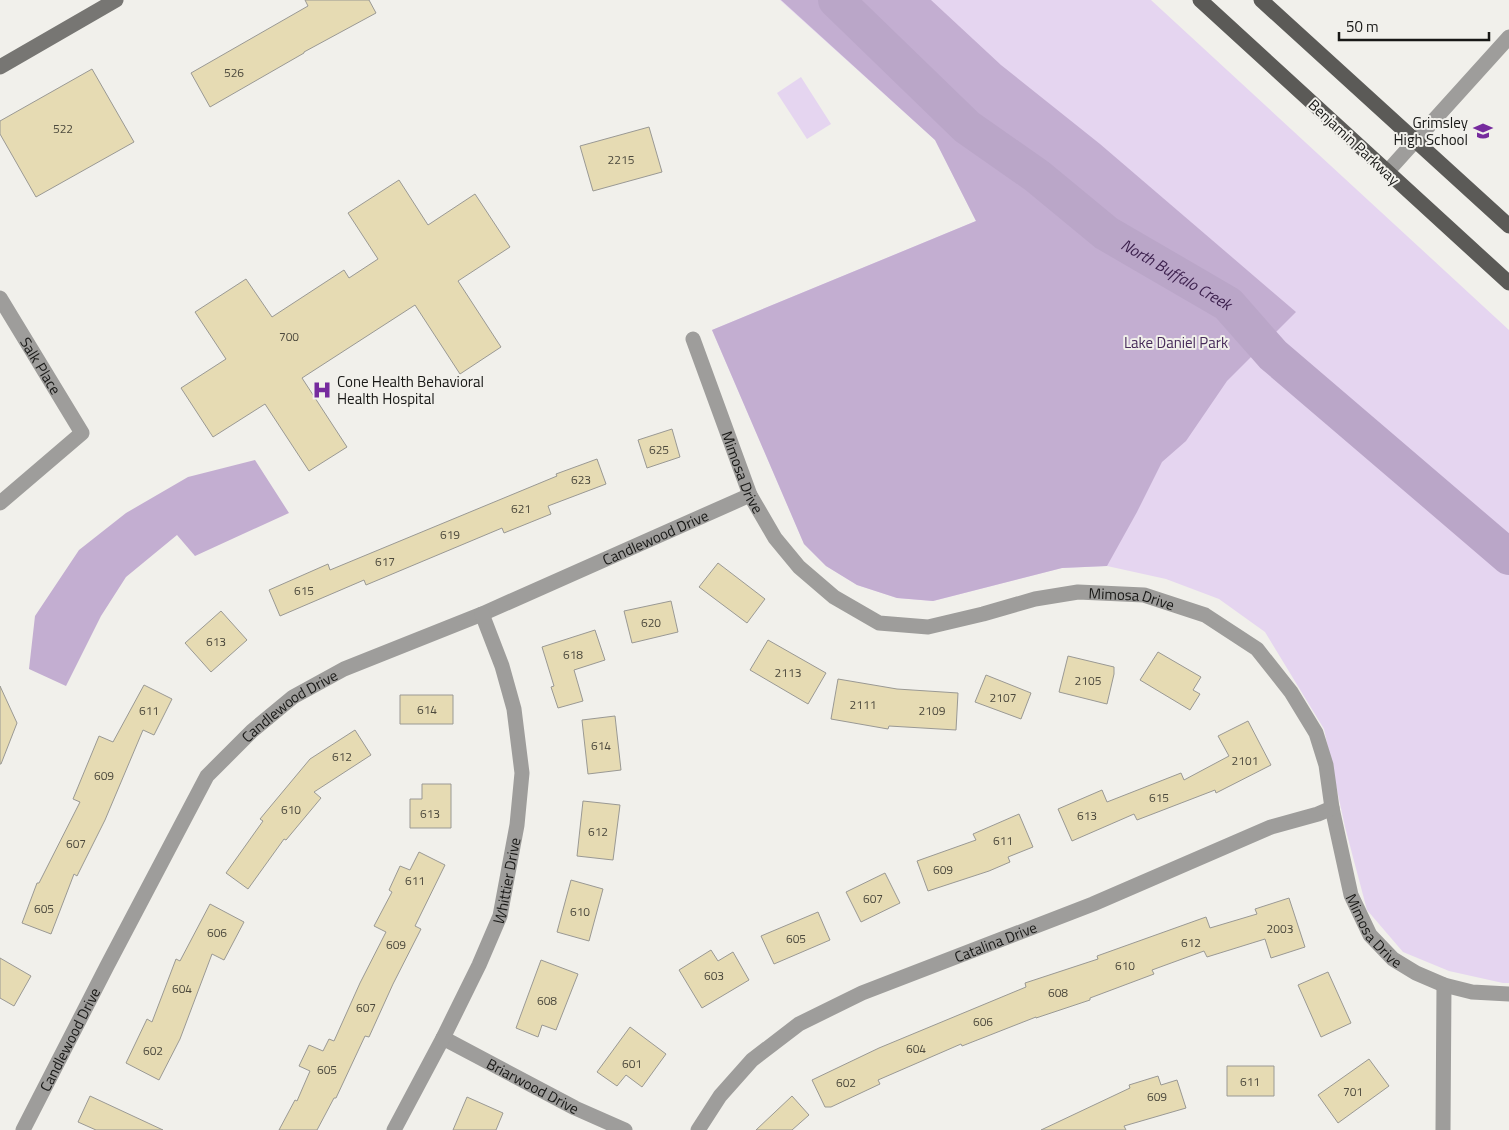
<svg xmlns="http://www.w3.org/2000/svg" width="1509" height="1130" viewBox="0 0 1509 1130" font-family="'Titillium Web',sans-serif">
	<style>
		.green { fill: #e5d5f0 }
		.forest { fill: #c3aed1 }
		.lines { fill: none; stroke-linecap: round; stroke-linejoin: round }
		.river { stroke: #baa6c8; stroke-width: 36 }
		.building { fill: #e6dbb3; stroke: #9a9994 }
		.street { stroke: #9e9d9b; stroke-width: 15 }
		.secondary { stroke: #777673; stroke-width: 15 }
		.primary { stroke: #5b5a57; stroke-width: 15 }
		.labels { text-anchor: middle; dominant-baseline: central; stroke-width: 4; stroke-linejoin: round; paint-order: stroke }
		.number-label { font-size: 12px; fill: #4c493d }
		.poi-label { font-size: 15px; fill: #181816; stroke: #f1f0eb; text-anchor: end }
		.street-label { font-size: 15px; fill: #181816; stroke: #f1f0eb }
		.park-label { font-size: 15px; fill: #482c5a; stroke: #f1f0eb }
		.water-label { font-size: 16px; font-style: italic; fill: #3b1f4c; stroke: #f1f0eb }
	</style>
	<rect width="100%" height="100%" fill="#f1f0eb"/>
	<path class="green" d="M780,0H1151L1509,330V983H1503L1449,971L1403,952L1367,910L1345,827L1324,729L1265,632L1219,599L1166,579L1107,566L1062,568L933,601L897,598L857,585L826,566L804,544L712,330L976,221L935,140Z
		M801,77L831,124L807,139L777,93Z"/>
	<path class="forest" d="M781,0H931L1001,65L1100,144L1296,312L1227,381L1186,441L1162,462L1137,512L1107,566L1062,568L933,601L897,598L857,585L826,566L804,544L712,330L976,221L935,140Z
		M255,460L289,513L195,556L177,535L126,577L101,616L66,686L29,669L35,616L79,550L126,513L188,477Z"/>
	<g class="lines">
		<path class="river" id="s1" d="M836,0L967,127L1037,176L1106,233L1228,304L1273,355L1509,557"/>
	</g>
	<path class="building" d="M305,0H369L376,13L304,52V53L210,107L191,73L308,6Z
		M92,69L134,142L36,197L0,134V121Z
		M649,127L662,172L593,191L580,146Z
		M399,180L428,225L475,194L510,247L458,281L501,347L460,374L415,305L302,378L347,447L309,471L265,404L213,437L181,388L226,359L195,312L246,279L272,317L344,270L349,278L378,259L348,213Z
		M672,429L680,457L647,468L638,440Z
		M597,459L606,484L548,506L551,514L504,533L502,528L366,585L364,580L280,616L269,590L328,564L330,570L557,476L556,474Z
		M718,563L765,599L747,623L699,587Z
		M671,601L678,632L632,643L624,611Z
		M221,611L247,640L211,672L185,643Z
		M595,630L605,660L574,670L583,701L558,708L551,687L554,686L542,647Z
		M768,640L826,673L808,704L750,670Z
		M1158,652L1201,677L1193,690L1200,694L1190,710L1140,680Z
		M1068,656L1114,667V674L1107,704L1059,692Z
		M986,675L1031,693L1021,719L975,702Z
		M838,679L897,689L958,693L956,730L889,726L888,729L831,719Z
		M144,685L172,699L154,735L143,730L105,820L77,876L74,874L51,934L22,923L37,883H39L80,802L73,799L99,736L113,742Z
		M0,686L17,723L1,764H0Z
		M400,695H453V724H400Z
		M615,716L621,770L588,774L582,720Z
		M1248,721L1271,765L1216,793L1215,790L1137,820L1134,814L1072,841L1058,809L1102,790L1107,802L1181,773L1184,780L1229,756L1218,736Z
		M355,730L371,755L314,792L321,798L286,840L284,839L248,889L226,873L263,821L260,819L310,759Z
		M422,784H451V828H410V799H422Z
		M583,801L620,805L613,860L577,856Z
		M1019,814L1033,847L1008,857L1010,862L989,871L928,891L917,861L976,840L973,834Z
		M419,852L445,865L415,926L421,929L393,984L369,1037L365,1036L336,1098H334L317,1130H279L295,1100L297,1101L310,1071L299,1066L309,1045L323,1051L329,1039L334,1041L360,983L386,932L374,926L392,892L389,890L400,866L410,870Z
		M885,873L900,903L861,922L846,892Z
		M571,880L603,889L589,941L557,932Z
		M1289,898L1305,947L1271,958L1265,939L1207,957L1204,951L1152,970L1154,974L1090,998V1000L1036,1018V1017L962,1046L961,1044L878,1080L880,1084L831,1107H825L812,1080L879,1048L1026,987L1025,983L1098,959L1097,956L1206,917L1210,928L1257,914L1255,909Z
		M210,904L244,922L224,960L212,954L180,1039L159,1080L126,1063L147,1019L152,1022L176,959L180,961Z
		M818,912L830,940L774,964L761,936Z
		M711,950L718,961L733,952L749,980L702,1008L679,970Z
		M0,958L31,976L14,1006L0,998Z
		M541,960L578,974L556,1030L542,1025L538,1037L516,1028Z
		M1328,972L1351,1023L1321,1037L1298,985Z
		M630,1027L666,1054L642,1087L626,1075L617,1086L597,1072Z
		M1369,1059L1389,1086L1338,1123L1318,1095Z
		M1227,1066H1274V1096H1227Z
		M1158,1076L1161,1085L1177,1080L1186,1108L1124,1126L1126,1130H1041L1130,1088L1129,1085Z
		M90,1096L163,1130H96L78,1122Z
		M792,1096L809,1115L792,1130H756Z
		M467,1097L503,1113L496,1130H453Z"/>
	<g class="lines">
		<g class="street">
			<path d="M1387,172L1509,37"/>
			<path id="s2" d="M0,298L82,433L0,503"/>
			<path id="s3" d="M693,339L750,495L775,538L799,567L834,597L879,623L928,627L983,614L1035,599L1078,592L1144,595L1205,615L1257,649L1291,692L1316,733L1326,765L1332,808L1351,895L1370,935L1393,959L1416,973L1444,985L1472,992L1509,994"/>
			<path id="s4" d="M443,1038L575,1108L625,1130"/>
			<path id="s5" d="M23,1130L107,966L207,776L252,731L293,697L344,669L482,614L750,495"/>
			<path id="s6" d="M394,1130L443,1038L479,965L500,916L517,825L522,773L514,709L502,666L482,614"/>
			<path id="s7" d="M698,1130L720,1096L752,1060L799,1024L862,993L1093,904L1271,827L1318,814L1332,808"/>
			<path d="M1443,1130L1444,985"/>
		</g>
		<path class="secondary" d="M0,67L116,0"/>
		<path class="primary" d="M1200,0L1509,283
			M1261,0L1509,226"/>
	</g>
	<defs>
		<g id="school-bare" transform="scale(1.5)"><path d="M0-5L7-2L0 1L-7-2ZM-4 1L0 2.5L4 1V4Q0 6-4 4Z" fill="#762b9e" stroke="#f1f0eb" stroke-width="2.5" paint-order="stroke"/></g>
		<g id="hospital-bare" transform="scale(1.5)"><path d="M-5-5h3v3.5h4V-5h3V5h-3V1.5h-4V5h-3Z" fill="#762b9e" stroke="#f1f0eb" stroke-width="2.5" paint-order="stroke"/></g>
	</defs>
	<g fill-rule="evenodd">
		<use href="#school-bare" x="1483" y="131"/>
		<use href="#hospital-bare" x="322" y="390"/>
	</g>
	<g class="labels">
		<g class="number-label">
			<text x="234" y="72">526</text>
			<text x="63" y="128">522</text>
			<text x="621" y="159">2215</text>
			<text x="289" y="336">700</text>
			<text x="659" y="449">625</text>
			<text x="581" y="479">623</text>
			<text x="521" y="508">621</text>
			<text x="450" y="534">619</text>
			<text x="385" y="561">617</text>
			<text x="304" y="590">615</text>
			<text x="651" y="622">620</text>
			<text x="216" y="641">613</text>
			<text x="573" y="654">618</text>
			<text x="788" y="672">2113</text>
			<text x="1088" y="680">2105</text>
			<text x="1003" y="697">2107</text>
			<text x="863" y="704">2111</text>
			<text x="427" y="709">614</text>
			<text x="149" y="710">611</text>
			<text x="932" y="710">2109</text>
			<text x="601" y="745">614</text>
			<text x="342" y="756">612</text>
			<text x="1245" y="760">2101</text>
			<text x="104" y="775">609</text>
			<text x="1159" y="797">615</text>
			<text x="291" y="809">610</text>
			<text x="430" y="813">613</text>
			<text x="1087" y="815">613</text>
			<text x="598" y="831">612</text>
			<text x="1003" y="840">611</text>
			<text x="76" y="843">607</text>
			<text x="943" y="869">609</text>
			<text x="415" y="880">611</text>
			<text x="873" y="898">607</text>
			<text x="44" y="908">605</text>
			<text x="580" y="911">610</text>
			<text x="1280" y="928">2003</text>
			<text x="217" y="932">606</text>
			<text x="796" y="938">605</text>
			<text x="1191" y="942">612</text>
			<text x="396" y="944">609</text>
			<text x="1125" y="965">610</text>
			<text x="714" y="975">603</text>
			<text x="182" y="988">604</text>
			<text x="1058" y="992">608</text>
			<text x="547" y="1000">608</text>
			<text x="366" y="1007">607</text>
			<text x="983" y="1021">606</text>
			<text x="916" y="1048">604</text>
			<text x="153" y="1050">602</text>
			<text x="632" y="1063">601</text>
			<text x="327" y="1069">605</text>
			<text x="1250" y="1081">611</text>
			<text x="846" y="1082">602</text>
			<text x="1353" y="1091">701</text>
			<text x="1157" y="1096">609</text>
		</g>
		<g class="poi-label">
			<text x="1468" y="122">Grimsley<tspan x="1468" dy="17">High School</tspan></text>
			<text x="337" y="381" text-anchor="start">Cone Health Behavioral<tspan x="337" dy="17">Health Hospital</tspan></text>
		</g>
		<g class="street-label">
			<text transform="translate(1354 142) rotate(43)">Benjamin Parkway</text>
			<text stroke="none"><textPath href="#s2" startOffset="79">Salk Place</textPath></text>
			<text stroke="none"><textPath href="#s3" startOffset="142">Mimosa Drive</textPath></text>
			<text stroke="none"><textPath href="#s5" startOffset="912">Candlewood Drive</textPath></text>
			<text stroke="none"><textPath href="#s3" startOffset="609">Mimosa Drive</textPath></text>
			<text stroke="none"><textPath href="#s5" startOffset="508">Candlewood Drive</textPath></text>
			<text stroke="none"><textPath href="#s6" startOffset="275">Whittier Drive</textPath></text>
			<text stroke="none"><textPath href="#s3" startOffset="1059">Mimosa Drive</textPath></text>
			<text stroke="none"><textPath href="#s7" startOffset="361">Catalina Drive</textPath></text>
			<text stroke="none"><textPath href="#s5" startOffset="102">Candlewood Drive</textPath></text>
			<text stroke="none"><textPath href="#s4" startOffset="102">Briarwood Drive</textPath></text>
		</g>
		<g class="park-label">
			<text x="1176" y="342">Lake Daniel Park</text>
		</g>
		<g class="water-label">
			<text stroke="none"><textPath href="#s1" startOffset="439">North Buffalo Creek</textPath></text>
		</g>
	</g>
	<path d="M1339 32v8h150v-8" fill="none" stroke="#181816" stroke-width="2.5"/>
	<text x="1346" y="32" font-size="15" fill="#181816" stroke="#f1f0eb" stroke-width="4" paint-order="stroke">50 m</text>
</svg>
